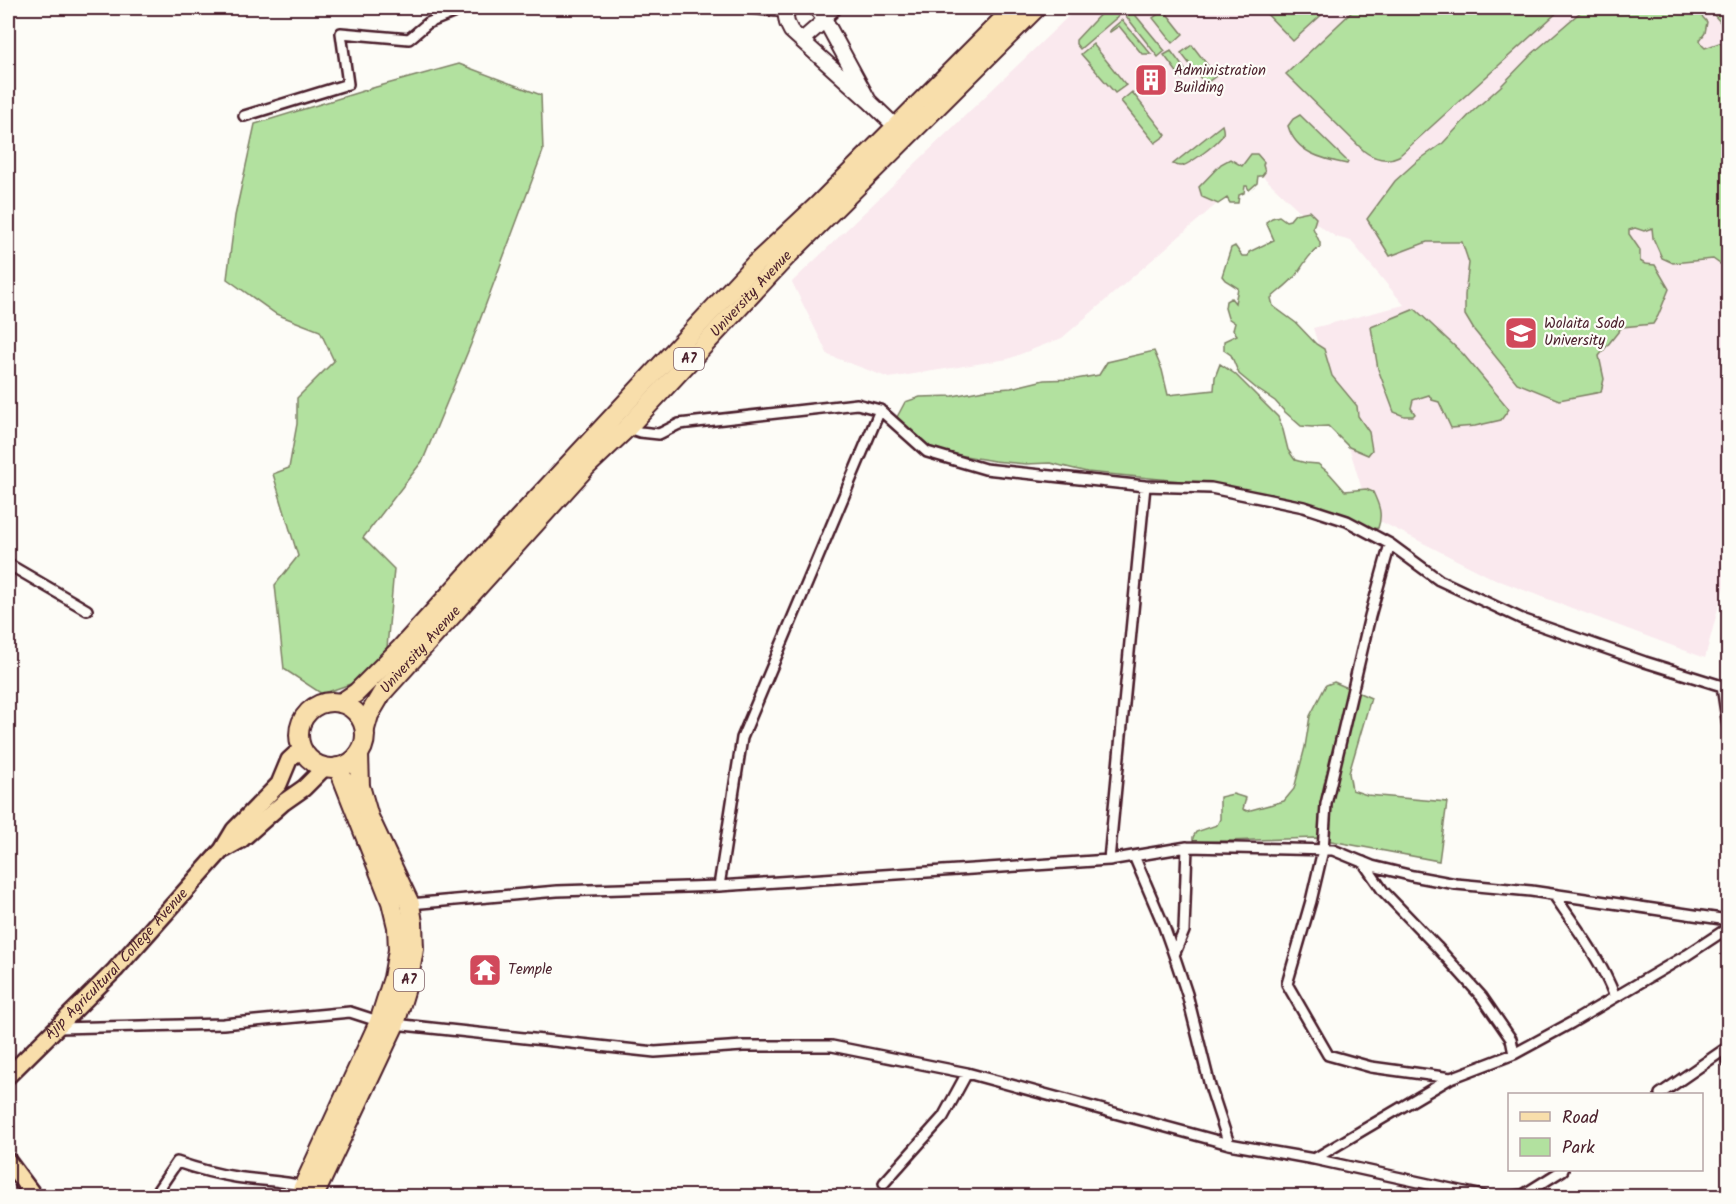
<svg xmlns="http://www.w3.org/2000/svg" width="1736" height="1204" viewBox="0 0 1736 1204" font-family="Kalam,sans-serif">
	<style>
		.built { fill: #fae9ee }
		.green { fill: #b2e19f; stroke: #7e8065; stroke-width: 1.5 }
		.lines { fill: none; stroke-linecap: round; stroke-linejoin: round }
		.street-casing { stroke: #4a1f2b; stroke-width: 14 }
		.secondary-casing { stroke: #4a1f2b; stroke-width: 18 }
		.primary-casing { stroke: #4a1f2b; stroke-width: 20 }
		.highway-casing { stroke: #4a1f2b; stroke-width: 22 }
		.street { stroke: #fdfcf7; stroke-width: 9 }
		.secondary { stroke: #fdfcf7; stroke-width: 14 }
		.primary { stroke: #f8deab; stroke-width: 15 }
		.highway { stroke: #f8deab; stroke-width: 18 }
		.labels { text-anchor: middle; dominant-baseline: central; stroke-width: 4.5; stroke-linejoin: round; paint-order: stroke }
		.shield { fill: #fdfcf7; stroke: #806168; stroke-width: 1.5 }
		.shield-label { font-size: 14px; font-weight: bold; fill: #4a1f2b }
		.poi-label { font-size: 15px; fill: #4a1f2b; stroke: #fdfcf7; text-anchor: start }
		.street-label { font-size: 15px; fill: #4a1f2b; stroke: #fdfcf7 }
	</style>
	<rect width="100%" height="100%" fill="#fdfcf7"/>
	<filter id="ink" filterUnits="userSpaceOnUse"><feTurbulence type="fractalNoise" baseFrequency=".0167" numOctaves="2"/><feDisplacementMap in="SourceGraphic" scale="12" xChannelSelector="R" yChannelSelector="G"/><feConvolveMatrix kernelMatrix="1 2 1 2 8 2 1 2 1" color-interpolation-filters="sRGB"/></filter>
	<g filter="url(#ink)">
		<path class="built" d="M1077,8H1728V571L1705,658L1492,578L1370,516L1313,328L1404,305L1351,241L1336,237L1306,217L1256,170L1062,338L1008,359L889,378L828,355L792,282Z"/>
		<path class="green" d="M1106,8H1128L1080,49L1076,44V40Z
			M1261,8H1329L1293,41Z
			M1356,8H1562L1399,156C1387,162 1374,159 1364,151L1286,74Z
			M1585,8H1697L1698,12L1707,22L1705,33L1700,40L1702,45L1705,48L1719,43L1728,46V264H1720L1713,259L1673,263L1662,258L1653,238L1652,228L1644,231L1635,228L1629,230V234L1640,250V261L1645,264L1655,265L1669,289L1658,316L1653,324L1622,327L1599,356L1604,379L1601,392L1559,400L1517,383L1474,330L1465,315V295L1469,263L1462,242H1427L1390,256L1367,219L1395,181L1416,162L1443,143L1473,111L1500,87L1533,53Z
			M1708,8H1728V31Z
			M1164,10L1183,34L1173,43L1153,18Z
			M1132,11L1165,51L1158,57L1126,16Z
			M1122,20L1151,54H1142L1119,26L1110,32L1109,31Z
			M1093,44L1126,85L1115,93L1081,54Z
			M1192,45L1216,76L1205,84L1181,53Z
			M1171,51L1189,75L1182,79L1164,55Z
			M459,64L541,95L543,151L471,344L423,460L363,538L394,569L387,648L356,682L322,694L284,669L275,585L298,556L273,474L289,468L297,424V398L334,361L320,331L276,314L227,279L235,216L255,124L376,87Z
			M1132,92L1166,135L1155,143L1121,101Z
			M1300,115L1344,158L1348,162L1347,164C1322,159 1296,153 1288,126L1293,119Z
			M1222,125C1223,129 1224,130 1223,134C1220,142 1190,164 1182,166C1177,166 1176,165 1173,164Z
			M1251,154H1257L1264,162L1263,165L1265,172L1262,176H1258L1257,183L1249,190L1247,186H1245L1244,193L1239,195L1238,203H1230L1227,198L1218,204L1202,197L1199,187L1221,164L1230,159L1242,166Z
			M1309,211L1316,218L1313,228L1320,243V247C1309,254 1304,264 1297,274C1290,283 1280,290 1271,298L1273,306L1296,323L1316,344L1324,349L1332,376L1357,406L1358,416L1369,432L1372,450L1368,455L1349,447L1328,426L1312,427L1301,426L1285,412L1275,401L1257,389L1239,374L1231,355L1224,350V341L1237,335L1233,330L1235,323L1228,318L1225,308L1226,301L1231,298L1235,303L1238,288L1225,280L1222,276L1231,248L1235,246L1242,256H1248L1249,252L1274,240L1266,222L1272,218L1279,216L1286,221L1290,220L1295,214Z
			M1415,309L1463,354L1509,409L1501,420L1475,426L1451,428L1439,402L1432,400L1429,395L1413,400L1411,408L1415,414L1413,416H1404L1394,412L1378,369L1371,327Z
			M1154,351L1162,370L1168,395L1214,390L1215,377L1220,364L1235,374L1278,417L1283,430L1288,450L1295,460L1306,463L1318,464L1330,474L1345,491L1366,489L1373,492C1379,505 1383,514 1378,528L1365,530L1267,499L1181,481L1087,472L1050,463L1026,464L994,461L936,451L916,438L896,419L905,402L920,397L953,396L984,390L1011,388L1044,380L1076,379L1099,375L1107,362Z
			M1334,682L1371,698L1349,773L1352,790L1367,795L1447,802L1439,861L1315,838L1193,842V837L1196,832L1217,825L1220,819V797L1233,794L1246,798L1243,809L1247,811L1284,801L1294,789L1305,747L1310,716L1326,685Z"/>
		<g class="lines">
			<g class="street-casing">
				<path id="street" d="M750,8L785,12
					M825,20L837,8
					M244,116L348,84L341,33L409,39L428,23L465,8
					M625,427L640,432L659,434L679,424L857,404L880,410L927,452L985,469L1145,486L1211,488L1304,507L1347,521L1390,544L1439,580L1522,619L1645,662L1722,686L1728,684
					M1390,544L1370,616L1326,804L1323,850L1311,901L1287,984L1328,1055L1371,1067L1451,1078
					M8,564L87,610
					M1722,686L1728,726
					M1134,856L1163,924L1174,955L1187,994L1210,1086L1229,1144
					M1109,860L1145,486
					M1363,862L1383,891L1437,947L1482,997L1511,1039L1514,1054
					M719,886L742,738L880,410
					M1554,895C1576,927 1601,960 1615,997
					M410,904L557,891L719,886L1109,860L1187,847L1333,850L1372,866L1413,876L1456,884L1531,891L1728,920
					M1174,955L1184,931L1187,847
					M394,1024L655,1052L743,1046H832L967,1073L1229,1144L1314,1159L1483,1196
					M58,1028L223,1024L350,1012L381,1022
					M1726,1049L1728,1062
					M1660,1094L1728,1047
					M1314,1159L1451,1078L1514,1054L1571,1023L1687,955L1728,928
					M884,1183L943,1117L967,1073
					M154,1196L177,1162C197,1169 216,1174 236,1177C260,1181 283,1180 306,1187
					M1515,1196L1523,1195L1563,1170"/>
			</g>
			<g class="secondary-casing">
				<path id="secondary" d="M791,8L785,12L787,23L791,31L869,101
					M825,20L869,101L895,126
					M802,40L825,20L816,8"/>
			</g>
			<g class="primary-casing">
				<g id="primary">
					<path d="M225,849L241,840L284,802L304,788L325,767"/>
					<path id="s1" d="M8,1076L115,970L222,850L234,830L279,784L289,760L302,748"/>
					<path d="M8,1161L34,1196"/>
				</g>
			</g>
			<g class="highway-casing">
				<g id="highway">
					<circle cx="332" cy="735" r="33"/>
					<path d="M341,703L356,693L401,648L519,518L755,264L818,205L1014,8"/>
					<path id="s2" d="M365,729L369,715L382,693L587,466L626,429L784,259L1036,8"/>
					<path d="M299,1196L379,1022L393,978L398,950L397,927L391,902L338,767"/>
					<path d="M314,1196L395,1024L409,978L414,949L413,923L410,904L369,817L360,786L359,754"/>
				</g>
			</g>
			<use href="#street" class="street"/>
			<use href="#secondary" class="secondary"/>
			<use href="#primary" class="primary"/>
			<use href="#highway" class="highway"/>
		</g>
	</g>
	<defs>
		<g id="building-square" transform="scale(1.725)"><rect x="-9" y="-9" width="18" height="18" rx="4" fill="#d1495b" stroke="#fdfcf7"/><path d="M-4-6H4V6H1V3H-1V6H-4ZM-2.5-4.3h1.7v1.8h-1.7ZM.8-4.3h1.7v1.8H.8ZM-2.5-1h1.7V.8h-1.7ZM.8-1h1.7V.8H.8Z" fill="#fff"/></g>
		<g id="university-square" transform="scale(1.725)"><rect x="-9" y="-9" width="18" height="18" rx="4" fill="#d1495b" stroke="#fdfcf7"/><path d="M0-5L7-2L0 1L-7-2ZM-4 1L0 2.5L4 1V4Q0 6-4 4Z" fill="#fff"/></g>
		<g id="temple-square" transform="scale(1.725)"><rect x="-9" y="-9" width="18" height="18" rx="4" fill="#d1495b" stroke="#fdfcf7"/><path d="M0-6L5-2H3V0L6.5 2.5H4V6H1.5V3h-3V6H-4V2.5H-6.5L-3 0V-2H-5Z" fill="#fff"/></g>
	</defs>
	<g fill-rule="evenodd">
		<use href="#building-square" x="1151" y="80"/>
		<use href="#university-square" x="1521" y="333"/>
		<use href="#temple-square" x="485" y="970"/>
	</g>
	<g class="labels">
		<g class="shield">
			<rect x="674" y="348" width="30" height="22" rx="4.5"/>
			<rect x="394" y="969" width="30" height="22" rx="4.5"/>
		</g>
		<g class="shield-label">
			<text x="689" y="359">A7</text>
			<text x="409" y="980">A7</text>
		</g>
		<g class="poi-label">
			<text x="1174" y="71">Administration<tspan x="1174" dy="17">Building</tspan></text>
			<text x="1544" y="324">Wolaita Sodo<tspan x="1544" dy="17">University</tspan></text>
			<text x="508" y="970">Temple</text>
		</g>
		<g class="street-label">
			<text stroke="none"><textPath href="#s2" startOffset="584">University Avenue</textPath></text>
			<text stroke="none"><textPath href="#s2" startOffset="98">University Avenue</textPath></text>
			<text stroke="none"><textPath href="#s1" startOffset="156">Ajip Agricultural College Avenue</textPath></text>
		</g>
	</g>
	<rect width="1736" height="1204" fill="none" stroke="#fdfcf7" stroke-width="30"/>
	<rect x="15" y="15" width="1706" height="1174" fill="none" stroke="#4a1f2b" stroke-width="2" filter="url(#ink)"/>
	<rect x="1508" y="1093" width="195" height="78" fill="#fdfcf7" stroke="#b5a4a5" stroke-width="1.5"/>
	<rect x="1520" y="1112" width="30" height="9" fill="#f8deab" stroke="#b5a4a5" stroke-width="1.5"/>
	<text x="1562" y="1123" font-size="18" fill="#4a1f2b">Road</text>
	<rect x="1520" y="1138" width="30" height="18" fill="#b2e19f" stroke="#b5a4a5" stroke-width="1.5"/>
	<text x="1562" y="1153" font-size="18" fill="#4a1f2b">Park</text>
</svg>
